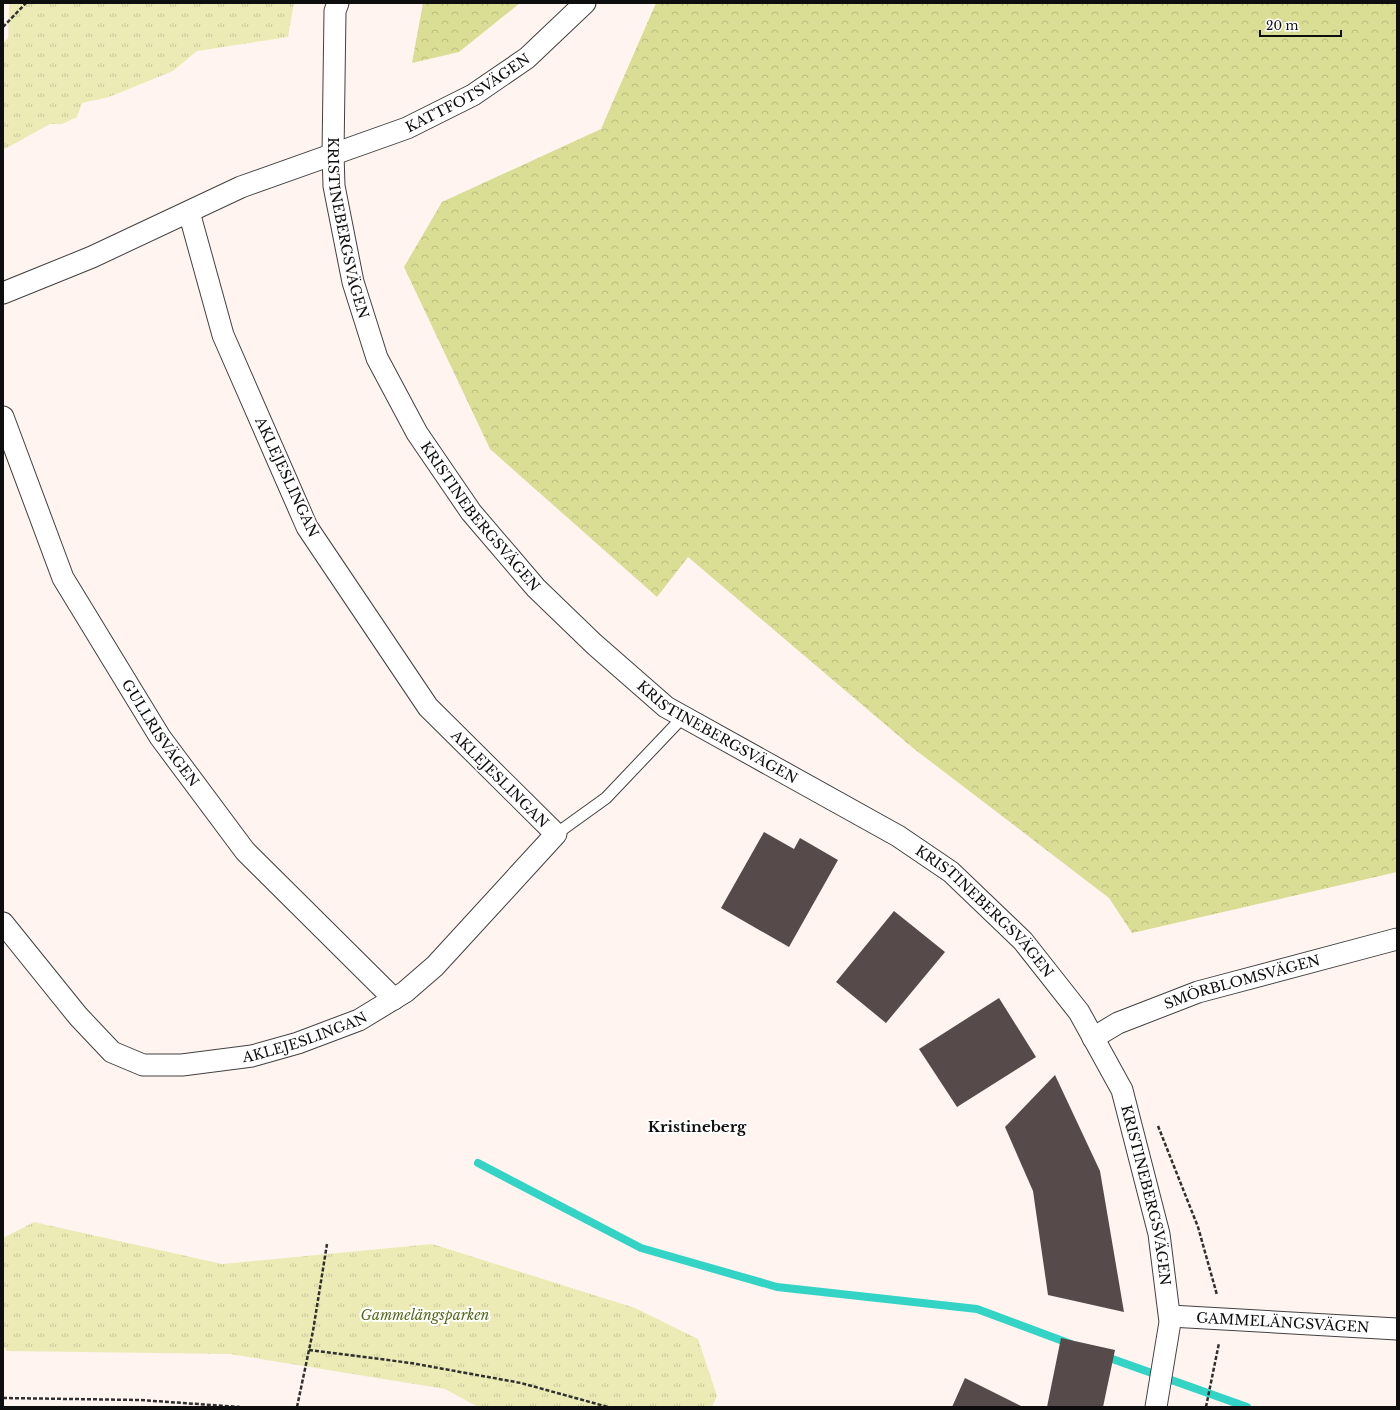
<svg xmlns="http://www.w3.org/2000/svg" width="1400" height="1410" viewBox="0 0 1400 1410" font-family="'Libre Baskerville',serif">
	<style>
		.grass { fill: url(#grass-tufts) }
		.forest { fill: url(#forest-crowns) }
		.lines { fill: none; stroke-linecap: round; stroke-linejoin: round }
		.stream { stroke: #33d4c5; stroke-width: 8 }
		.building { fill: #574a4b }
		.service-casing { stroke: #414141; stroke-width: 13 }
		.minor-casing { stroke: #414141; stroke-width: 23 }
		.path { stroke: #303030; stroke-width: 2.5; stroke-dasharray: 4 2; stroke-linecap: butt }
		.service { stroke: #fff; stroke-width: 11 }
		.minor { stroke: #fff; stroke-width: 21 }
		.labels { text-anchor: middle; dominant-baseline: central; stroke-width: 4; stroke-linejoin: round; paint-order: stroke }
		.street-label { font-size: 14px; fill: #0e0e0e; stroke: #fff }
		.park-label { font-size: 14px; font-style: italic; fill: #526a1a; stroke: #fff }
		.neighbourhood-label { font-size: 15px; font-weight: bold; fill: #0e0e0e; stroke: #fff }
	</style>
	<defs>
		<pattern id="grass-tufts" width="24" height="20" patternUnits="userSpaceOnUse"><rect width="24" height="20" fill="#ecebb6"/><path d="M3 7l-1-3M5 7V3M7 7l1-3M15 17l-1-3M17 17v-4M19 17l1-3" fill="none" stroke="#c9c89b"/></pattern>
		<pattern id="forest-crowns" width="20" height="18" patternUnits="userSpaceOnUse"><rect width="20" height="18" fill="#dadd94"/><path d="M2 6a3 3 0 1 1 6 0M12 15a3 3 0 1 1 6 0" fill="none" stroke="#babc7e"/></pattern>
	</defs>
	<rect width="100%" height="100%" fill="#fff4ef"/>
	<path class="grass" d="M9,3H294L288,37L197,51L173,71L109,97L82,103L77,117L62,124H50L5,149L3,147V43L8,38Z
		M34,1222L222,1264L432,1244L635,1308L698,1339L717,1396L712,1407H478L445,1389L230,1354L7,1351L3,1346V1238Z"/>
	<path class="forest" d="M423,3H520L459,52L412,63Z
		M656,3H1397V872L1132,933L1109,898L913,748L688,557L657,597L490,449L404,267L442,202L601,129Z"/>
	<g class="lines">
		<path class="stream" d="M478,1163L641,1248L777,1287L977,1309L1071,1344
			M1104,1356L1247,1407"/>
	</g>
	<path class="building" d="M764,832L794,849L800,838L838,860L789,947L721,908Z
		M894,911L945,952L886,1023L836,982Z
		M999,998L1036,1057L957,1107L919,1049Z
		M1055,1075L1100,1171L1124,1312L1048,1295L1033,1191L1005,1127Z
		M1061,1338L1115,1350L1103,1407H1047Z
		M965,1378L1023,1407H952Z"/>
	<g class="lines">
		<g class="service-casing">
			<path id="service" d="M556,834L606,798L683,717"/>
		</g>
		<g class="minor-casing">
			<g id="minor">
				<path id="s1" d="M338,3L335,11L333,154L334,186L353,282L377,358L417,433L471,512L536,588L594,644L666,707L898,836L951,872L1023,941L1079,1012L1122,1090L1159,1234L1170,1322L1156,1407"/>
				<path id="s2" d="M3,293L92,257L241,187L407,128L473,95L527,58L585,3"/>
				<path id="s3" d="M3,417L63,578L160,737L245,851L394,999"/>
				<path id="s4" d="M3,923L78,1016L112,1052L143,1065H182L252,1056L298,1043L359,1020L405,992L435,966L556,834L428,707L307,527L223,335L189,212"/>
				<path id="s5" d="M1093,1038L1118,1023L1198,992L1397,939"/>
				<path id="s6" d="M1170,1316L1397,1329"/>
			</g>
		</g>
		<path class="path" d="M3,27L26,3
			M1158,1126L1198,1227L1217,1295
			M309,1350L411,1363L521,1383L608,1407
			M3,1398L140,1400L240,1407
			M297,1407L313,1331L327,1244
			M1206,1407L1219,1343"/>
		<use href="#service" class="service"/>
		<use href="#minor" class="minor"/>
	</g>
	<g class="labels">
		<g class="street-label">
			<text stroke="none"><textPath href="#s2" startOffset="507">KATTFOTSVÄGEN</textPath></text>
			<text stroke="none"><textPath href="#s1" startOffset="227">KRISTINEBERGSVÄGEN</textPath></text>
			<text transform="translate(287 477) rotate(65)">AKLEJESLINGAN</text>
			<text stroke="none"><textPath href="#s1" startOffset="551">KRISTINEBERGSVÄGEN</textPath></text>
			<text stroke="none"><textPath href="#s1" startOffset="875">KRISTINEBERGSVÄGEN</textPath></text>
			<text stroke="none"><textPath href="#s3" startOffset="355">GULLRISVÄGEN</textPath></text>
			<text transform="translate(500 779) rotate(45)">AKLEJESLINGAN</text>
			<text stroke="none"><textPath href="#s1" startOffset="1199">KRISTINEBERGSVÄGEN</textPath></text>
			<text stroke="none"><textPath href="#s5" startOffset="160">SMÖRBLOMSVÄGEN</textPath></text>
			<text stroke="none"><textPath href="#s4" startOffset="368">AKLEJESLINGAN</textPath></text>
			<text stroke="none"><textPath href="#s1" startOffset="1535">KRISTINEBERGSVÄGEN</textPath></text>
			<text stroke="none"><textPath href="#s6" startOffset="113">GAMMELÄNGSVÄGEN</textPath></text>
		</g>
		<g class="park-label">
			<text x="425" y="1315">Gammelängsparken</text>
		</g>
		<g class="neighbourhood-label">
			<text x="697" y="1126">Kristineberg</text>
		</g>
	</g>
	<rect width="1400" height="1410" fill="none" stroke="#0e0e0e" stroke-width="8"/>
	<path d="M1260 30v6h81v-6" fill="none" stroke="#0e0e0e" stroke-width="2"/>
	<text x="1266" y="30" font-size="12" fill="#0e0e0e" stroke="#ffffff" stroke-width="3" paint-order="stroke">20 m</text>
</svg>
